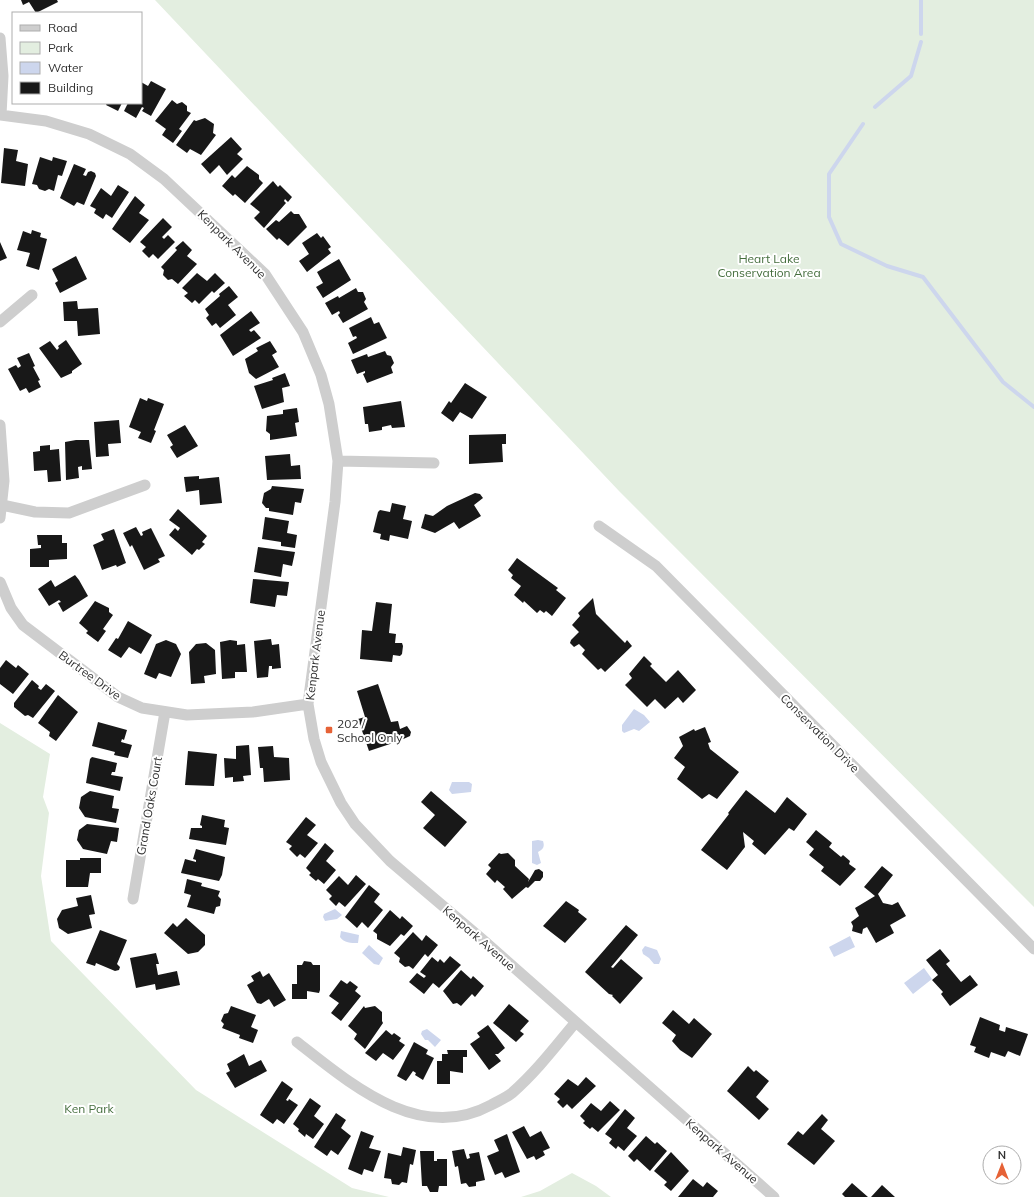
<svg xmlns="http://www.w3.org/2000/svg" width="1034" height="1197" viewBox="0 0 1034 1197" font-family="Mulish,sans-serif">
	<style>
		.green { fill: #e3eee0 }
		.water { fill: #cdd6ed }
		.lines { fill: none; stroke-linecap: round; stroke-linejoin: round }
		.stream { stroke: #cdd6ed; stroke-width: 4 }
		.building { fill: #181818 }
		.street { stroke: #cecece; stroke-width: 11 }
		.poi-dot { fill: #e66236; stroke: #fff; stroke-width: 1.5 }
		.labels { text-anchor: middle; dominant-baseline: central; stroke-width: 4; stroke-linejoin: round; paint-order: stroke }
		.street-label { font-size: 12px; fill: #313131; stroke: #fff }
		.park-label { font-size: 12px; fill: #456e3e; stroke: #fff }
		.poi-label { font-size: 12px; fill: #313131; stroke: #fff; text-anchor: start }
	</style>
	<rect width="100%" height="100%" fill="#fff"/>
	<path class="green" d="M155,0H1034V907L619,491Z
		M0,723L50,754L43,797L49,813L41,876L51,941L196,1090L352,1188L389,1197H0Z
		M572,1173L596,1186L611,1197H521L540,1191Z"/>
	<path class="water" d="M634,709L644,715L650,722L639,731L634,729L624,733L622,731V725Z
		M452,782H469L472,784L471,792L452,794L449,790Z
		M538,840L543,841C545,847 543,849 538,852L541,863L537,865L532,863V841Z
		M335,909L342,915L337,919L325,921L323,917L324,914Z
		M341,931L359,935L358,943C351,943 344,943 340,937Z
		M850,936L855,947L834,957L829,947Z
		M369,945L383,958L379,965L374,964L362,953Z
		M645,946L657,950L661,959L659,964H654L649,958L643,954L642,950Z
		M924,968L932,979L913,994L904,983Z
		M427,1029L441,1040L435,1047L428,1040H425L421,1034L422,1031Z"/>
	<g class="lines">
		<path class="stream" d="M921,0V34
			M875,107L911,76L921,42
			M863,124L829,174V217L841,244L887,266L923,277L1003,382L1034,407"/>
	</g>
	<path class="building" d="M21,0H57L58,2L36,13L29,2L23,5Z
		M151,81L166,89L151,116L142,111L144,108L142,107L136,118L124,111L128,103H141V82L148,86Z
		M172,100L177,104L182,102L187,106V111L191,113L179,129L182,131L173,143L162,135L166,129L155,121Z
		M107,103H122L118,111L106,105Z
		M205,118L214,124L213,133L216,135L201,155L190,149L187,153L176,145L194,120L196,121Z
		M231,137L242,149L237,154L243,159L227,175L219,165L210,174L201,164Z
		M4,148L18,150L16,161L28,164L25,186L1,183Z
		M40,157L52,161L53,157L67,161L62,176L58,175L54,191L49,189L45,191L39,189L37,185L32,184Z
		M74,164L86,169L83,175L86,176L88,172L91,171L95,173L96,176L84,205L77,202L74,206L60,198Z
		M247,166L259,175V179L263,183L245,203L235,194L233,196L222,186L232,175L235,178Z
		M273,181L278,187L280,185L292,197L288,202L285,199L284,201L286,203L264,228L254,218L260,212L250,204Z
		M118,185L129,192L112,218L106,214L103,219L94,213L96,209L90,206L101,188L111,196Z
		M135,196L145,205L139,213L149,220L130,243L112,229Z
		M291,211L294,214H299L307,227L288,246L279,238L277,240L266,229L276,220L279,222Z
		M163,218L172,227L162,237L164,239L168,235L175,242L158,259L153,254L149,258L142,251L146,247L140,242Z
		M32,230L41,233L40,237L47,239L39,270L26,266L30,253L17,250L23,231L31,234Z
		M317,233L321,238L323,236L331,247L328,249L331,253L307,272L299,261L309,254L302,243Z
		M183,241L192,250L187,256L197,264L178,284L172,279L168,280L163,275L164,270L161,267L177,250L175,248Z
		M0,242L7,258L0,261Z
		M76,256L87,279L60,293L55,283L58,281L52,269Z
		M339,259L351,280L323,298L316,287L323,283L317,272Z
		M197,273L207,281L215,273L225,283L214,293L212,291L199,304L195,300L192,303L184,296L188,293L182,288Z
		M229,286L238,297L228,305L236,315L220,328L216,323L212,326L206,318L209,315L205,309L220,296L219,294Z
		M356,288L358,292H363L366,299L364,302L368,309L343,323L338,315L340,313L339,311L332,315L325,303L338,296L339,298Z
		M77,301L78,309L98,308L100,334L78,336L77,321H64L63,302Z
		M251,311L260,323L249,330L251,332L254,330L261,338L233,356L220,335Z
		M371,317L374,324L379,322L387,338L353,354L348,343L357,338L356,336L353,337L349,328Z
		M66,340L82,364L72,371V373L61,378L39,348L50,341L57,350L59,348L58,346Z
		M270,341L277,352L272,355L279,367L256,379L249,373L245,359L258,351L256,348Z
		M385,351L387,355L391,356L394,363L391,367L393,373L367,383L363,374L365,373V371L357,374L351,360L367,354L368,357Z
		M29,353L35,366L33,367L40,380L38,381L41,387L29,393L26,388L20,391L8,369L16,365L18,368L21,366L17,358Z
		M285,373L290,386L282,388L284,402L262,409L254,386L273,380L272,378Z
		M465,383L487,397L472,419L460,412L453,422L441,413L449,401L451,403Z
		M140,398L147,401L148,398L164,404L154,430L156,431L151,443L138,438L141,432L129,427Z
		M401,401L405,427L392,428L391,425L382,427V430L369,432L368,424H365L363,407Z
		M297,408L299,422L295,423L297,436L270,440V434L266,431L267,416L283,414V410Z
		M119,420L121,443L108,444L109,456L96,457L94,422Z
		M185,425L198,446L177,458L170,447L173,445L167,435Z
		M506,434V444H502L503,462L469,464V435Z
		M76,440H89L92,469L82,470V466L78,467L79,478L66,480L65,442Z
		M50,445V450L59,449L61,481L48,482L47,470L34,471L33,452L40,451V446Z
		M290,454L291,466L300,465L301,479L267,480L265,456Z
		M199,476V479L219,477L222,503L200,505L199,490L186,492L184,477Z
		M272,486L304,489L301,503L295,502L293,515L269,511V508H266L262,503L264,493L271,489Z
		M475,493L480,494L483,498L474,505L481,516L459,529L454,522L435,533L421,528L425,514L433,516L447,506Z
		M392,503L406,506L403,519L412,521L408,539L390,535L389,541L380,539L381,534L373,532L378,512L380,510L390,512Z
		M178,509L207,536L202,542L205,544L199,550L197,549L192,555L169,535L175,528L178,531L180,528L169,520Z
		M265,517L289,521L287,533L297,535L295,548L281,546V542L262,539Z
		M136,527L141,536L143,535L142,532L151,528L165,556L158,559L160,562L144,570L132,545L130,547L123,533Z
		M114,529L126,563L117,567L116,565L102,570L93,545L104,540L101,534Z
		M37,535H62V543H67V559L49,560V567H30V549L41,548V545H38Z
		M258,547L295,552L292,566L283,564L281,577L254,572Z
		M517,558L558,588L556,590L566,598L552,616L546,611L544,613L540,610L537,613L524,601L523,603L514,595L521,586L511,578L513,575L508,570Z
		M75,575L79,580L88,596L63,612L58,603L61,602L59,600L49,606L38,589L51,580L55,587Z
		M253,579L289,582L287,596L277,595L275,607L250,603Z
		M593,598L596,614L625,643L627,640L632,646L605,672L601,668L598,670L582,654L585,650L579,644L574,647L570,643L571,640L579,632L572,625L580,616L578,613Z
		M95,601L109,608V612L113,615L103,629L106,631L98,642L86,633L88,631L79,623Z
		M376,602L392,604L389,633L396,634L395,643H402L403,646L402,654L400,656L393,655L392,662L360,659L362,630L372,631Z
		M128,621L152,635L141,654L129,647L121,658L108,650L116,638L118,639Z
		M271,639L272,645L279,644L281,668L272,669V666H269L268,677L257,678L254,641Z
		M166,640L176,644L181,654L171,677L159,673L156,679L144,674L156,644Z
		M230,640L237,641V645L245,644L247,672H235V678L222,679L220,642Z
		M206,643L215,650L216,674L204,676L205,683L191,684L189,652L196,644Z
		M644,656L652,664L650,666L666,682L678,670L696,690L683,703L678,697L665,709L655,699L647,707L625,685L632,678L629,674Z
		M6,660L16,668L18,665L29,674L13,694L0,684V668Z
		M32,680L39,686L38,688L41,690L46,684L55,691L33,718L28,715L25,716L14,707V703Z
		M378,684L391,722L398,721L400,729L407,726L411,732L410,736L399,741L369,751L358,719L365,717L357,691Z
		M58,695L78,712L56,741L49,736L50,732L38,723Z
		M98,722L127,730L124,740L122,739L121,742L132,745L128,758L114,755L115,752L92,746Z
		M705,727L711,742L708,743L710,749L739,772L717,799L709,794L702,799L677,779L685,767L674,758L683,746L679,737L694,729L695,731Z
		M249,745L251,775L243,776L244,781L233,782V777L225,778L224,758L236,759V746Z
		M273,746L274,757L289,758L290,780L264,782L263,768H260L258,747Z
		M188,751L217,754L214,786L185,785Z
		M92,757L117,763L115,772H112L111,775L123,777L120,791L86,783L90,759Z
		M746,790L775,813L787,797L807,814L794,831L789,828L765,855L752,844L754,841L743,832L745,847L727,870L701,850L729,814L728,813Z
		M90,791L114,796L112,808L119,809L116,823L85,817L79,808L81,797Z
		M431,791L467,822L445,847L423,828L435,815L421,802Z
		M202,815L225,820L224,827L229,828L226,845L189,839L191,828H202V826L200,825Z
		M306,817L316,825L307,835L318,843L305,858L300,854L297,857L289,849L292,846L286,842Z
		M87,824L119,828L117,842L111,841L107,854L83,849L77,840L79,830Z
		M816,830L832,843L829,847L841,857L843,855L850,861L849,864L856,869L840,886L821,871L824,867L809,855L814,849L806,842Z
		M325,843L334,851L326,861L336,870L324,884L318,879L316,881L309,875L311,873L306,868Z
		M196,849L225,857L222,875L219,881L181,873L185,859L196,862V860L193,859Z
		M499,853L501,854L508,853L515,860V866L529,879L528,882L535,870L539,869L543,872V877L540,881H535L528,888L526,887L512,899L503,889L505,887L497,880L495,883L486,874L491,868L488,865Z
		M80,858H101V873H90L88,887H66V860H80Z
		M882,866L893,875L878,894L883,903L892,905L898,902L906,916L890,925L894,933L876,943L867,927L863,929L862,934L852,931L853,926L851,922L859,916L855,908L875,896L864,887Z
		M356,875L366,884L345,907L339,902L336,906L329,899L332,896L326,890L339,876L348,885Z
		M187,879L202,883L201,886L220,891L218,896L221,899L220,906L216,907L214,914L187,907L191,895L184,893Z
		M369,885L380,894L374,902L383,910L368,928L362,922L357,928L345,917Z
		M91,895L95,914L89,915L92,928L68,934L59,928L57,919L62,910L78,906L76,898Z
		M566,901L579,910L578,912L587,919L565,943L543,926Z
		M390,910L400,919L402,916L413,926L404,936L401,934L390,946L377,939V934L373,931Z
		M186,918L205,935V945L198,952L188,954L164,933L173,923L177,927Z
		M626,925L638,935L611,967L613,968L621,959L643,978L620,1004L612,996L613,995L609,994L585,972Z
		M100,930L127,940L117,964L120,967L119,970L115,971L96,963L95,966L86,963Z
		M413,932L422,941L426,935L438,945L428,957L425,954L413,969L409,966L405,967L399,962L400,958L394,953Z
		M940,949L950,961L946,964L961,982L970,975L978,985L950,1006L941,994L943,992L932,980L938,975L926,960Z
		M156,953L159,964H156L158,975L177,971L180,985L156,990L155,984L136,988L130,958Z
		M450,956L461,965L439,988L433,983L424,994L409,982L417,973L424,978L426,976L420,972L432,957L438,962L440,959L444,963Z
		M304,961L311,962L313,965H320V990L319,993L307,991V999H292V984H297V965H302Z
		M461,970L471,979L473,976L484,986L475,997L472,994L461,1006L457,1003L453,1004L443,991Z
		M260,971L263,977L269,973L286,1000L274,1007L269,999L261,1004L257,1003L247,985L254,981L251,976Z
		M341,980L347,984L350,981L358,987L355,991L361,996L341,1021L331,1013L339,1003L329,996Z
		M509,1004L529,1021L520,1031L524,1034L516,1042L493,1023Z
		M231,1006L256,1015L251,1027L258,1030L253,1043L239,1038L240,1035L222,1028L224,1024L221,1021L224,1014L228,1013Z
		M364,1006L365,1008L375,1006L382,1012V1021L383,1023L365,1049L354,1039L357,1034L348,1026Z
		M673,1010L689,1024L694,1018L712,1034L692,1058L680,1050L672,1041L676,1035L662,1023Z
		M980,1017L1000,1025L999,1030L1005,1032L1006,1027L1028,1034L1020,1056L1008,1051L1005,1057L991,1052L989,1058L974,1052L976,1047L970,1045Z
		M488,1025L505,1048L498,1054H495L501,1061L489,1070L470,1044L480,1037L477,1033Z
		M386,1030L392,1035L394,1033L401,1038L399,1041L405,1045L393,1060L383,1053L376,1061L365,1053Z
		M414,1042L428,1050L426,1054L434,1058L423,1080L415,1075L416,1073L413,1071L406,1081L397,1076Z
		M447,1050H467V1057H463V1073L450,1071V1084H437V1061H442V1054H448Z
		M244,1054L249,1066L261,1060L267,1071L235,1088L226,1073L230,1071L227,1064Z
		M748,1066L754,1072L756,1070L769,1081L756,1097L769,1109L759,1120L727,1091Z
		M586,1077L596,1086L572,1109L567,1104L563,1108L557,1102L560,1099L554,1094L568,1079L578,1086Z
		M282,1081L293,1089L286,1100L288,1101L289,1099L298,1105L284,1124L277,1119L273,1124L260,1115Z
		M310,1098L321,1106L314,1116L324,1124L313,1139L306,1134L305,1137L298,1131L299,1129L293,1124Z
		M610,1101L620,1110L598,1132L592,1127L590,1129L583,1123L585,1121L580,1116L591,1103L601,1111Z
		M625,1109L635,1118L627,1128L637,1136L624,1151L618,1146L616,1149L609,1143L612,1139L605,1134Z
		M336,1113L346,1120L341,1128L351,1136L338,1155L331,1150L327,1156L314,1147Z
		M822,1114L828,1120L821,1129L835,1141L814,1165L787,1144L798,1131L803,1135Z
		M524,1126L530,1137L541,1131L550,1148L543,1151L545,1155L536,1160L534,1156L527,1159L512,1132Z
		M361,1131L374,1136L369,1148L381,1151L373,1172L364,1169L362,1175L348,1169Z
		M507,1134L520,1172L505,1178L502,1172L495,1175L487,1156L499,1151L494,1140Z
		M646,1136L655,1144L657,1142L667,1151L650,1171L637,1159L634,1162L628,1156Z
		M403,1147L416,1150L413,1165L410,1164L407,1183L402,1182L399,1185L392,1184L391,1179L384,1178L388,1153L401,1156Z
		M464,1149L467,1159L470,1158L469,1154L479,1152L485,1180L476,1182V1186L469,1187L466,1183L461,1184L458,1166L455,1167L452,1151Z
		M420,1151H434V1161H437V1159H447V1186H439L438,1192H430L427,1186H422Z
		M671,1152L689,1171L671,1191L664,1185L667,1182L654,1171Z
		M693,1179L703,1187L707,1182L718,1191L713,1197H678Z
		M852,1183L868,1197H845L842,1194Z
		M882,1185L895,1197H871Z"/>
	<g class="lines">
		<path class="street" d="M0,38L3,76L1,115
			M0,115L46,121L89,134L130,154L164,179L265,274L303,332L321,375L329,404L338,461L335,502L308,704L314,739L321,762L341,803L355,824L390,861L483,940L774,1197
			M0,322L32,295
			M0,425L4,481L0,518
			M338,461L434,463
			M2,505L35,512L69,513L145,485
			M599,526L656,566L1034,949
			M0,582L11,608L23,625L118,697L142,708L187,715L253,712L308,704
			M133,899L165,712
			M297,1042C351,1084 419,1144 491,1105C498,1101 506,1098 512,1093C536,1072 555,1047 575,1023"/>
	</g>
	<rect class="poi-dot" x="325" y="726" width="8" height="8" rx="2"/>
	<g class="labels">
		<g class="street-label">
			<text transform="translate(232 244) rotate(45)">Kenpark Avenue</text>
			<text transform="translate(315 655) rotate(-83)">Kenpark Avenue</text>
			<text transform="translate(90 675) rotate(36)">Burtree Drive</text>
			<text transform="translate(820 733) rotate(45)">Conservation Drive</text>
			<text transform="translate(149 806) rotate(-80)">Grand Oaks Court</text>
			<text transform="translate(479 938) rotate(41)">Kenpark Avenue</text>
			<text transform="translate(722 1151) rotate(41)">Kenpark Avenue</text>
		</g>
		<g class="park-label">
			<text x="769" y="258">Heart Lake<tspan x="769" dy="14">Conservation Area</tspan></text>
			<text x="89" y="1108">Ken Park</text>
		</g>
		<g class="poi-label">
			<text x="337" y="723">202 /<tspan x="337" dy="14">School Only</tspan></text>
		</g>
	</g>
	<rect x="12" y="12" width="130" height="92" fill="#ffffff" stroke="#adadad"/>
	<rect x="20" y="25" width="20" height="6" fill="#cecece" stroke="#adadad"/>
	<text x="48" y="32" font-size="12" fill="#313131">Road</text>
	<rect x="20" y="42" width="20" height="12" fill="#e3eee0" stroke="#adadad"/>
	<text x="48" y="52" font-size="12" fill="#313131">Park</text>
	<rect x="20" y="62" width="20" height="12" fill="#cdd6ed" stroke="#adadad"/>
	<text x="48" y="72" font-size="12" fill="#313131">Water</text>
	<rect x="20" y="82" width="20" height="12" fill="#181818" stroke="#adadad"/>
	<text x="48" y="92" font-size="12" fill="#313131">Building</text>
	<g transform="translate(1002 1165)"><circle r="19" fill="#ffffff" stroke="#adadad"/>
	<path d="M0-3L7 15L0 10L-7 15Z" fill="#e66236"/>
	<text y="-6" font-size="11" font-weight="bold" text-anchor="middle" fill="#313131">N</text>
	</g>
</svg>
